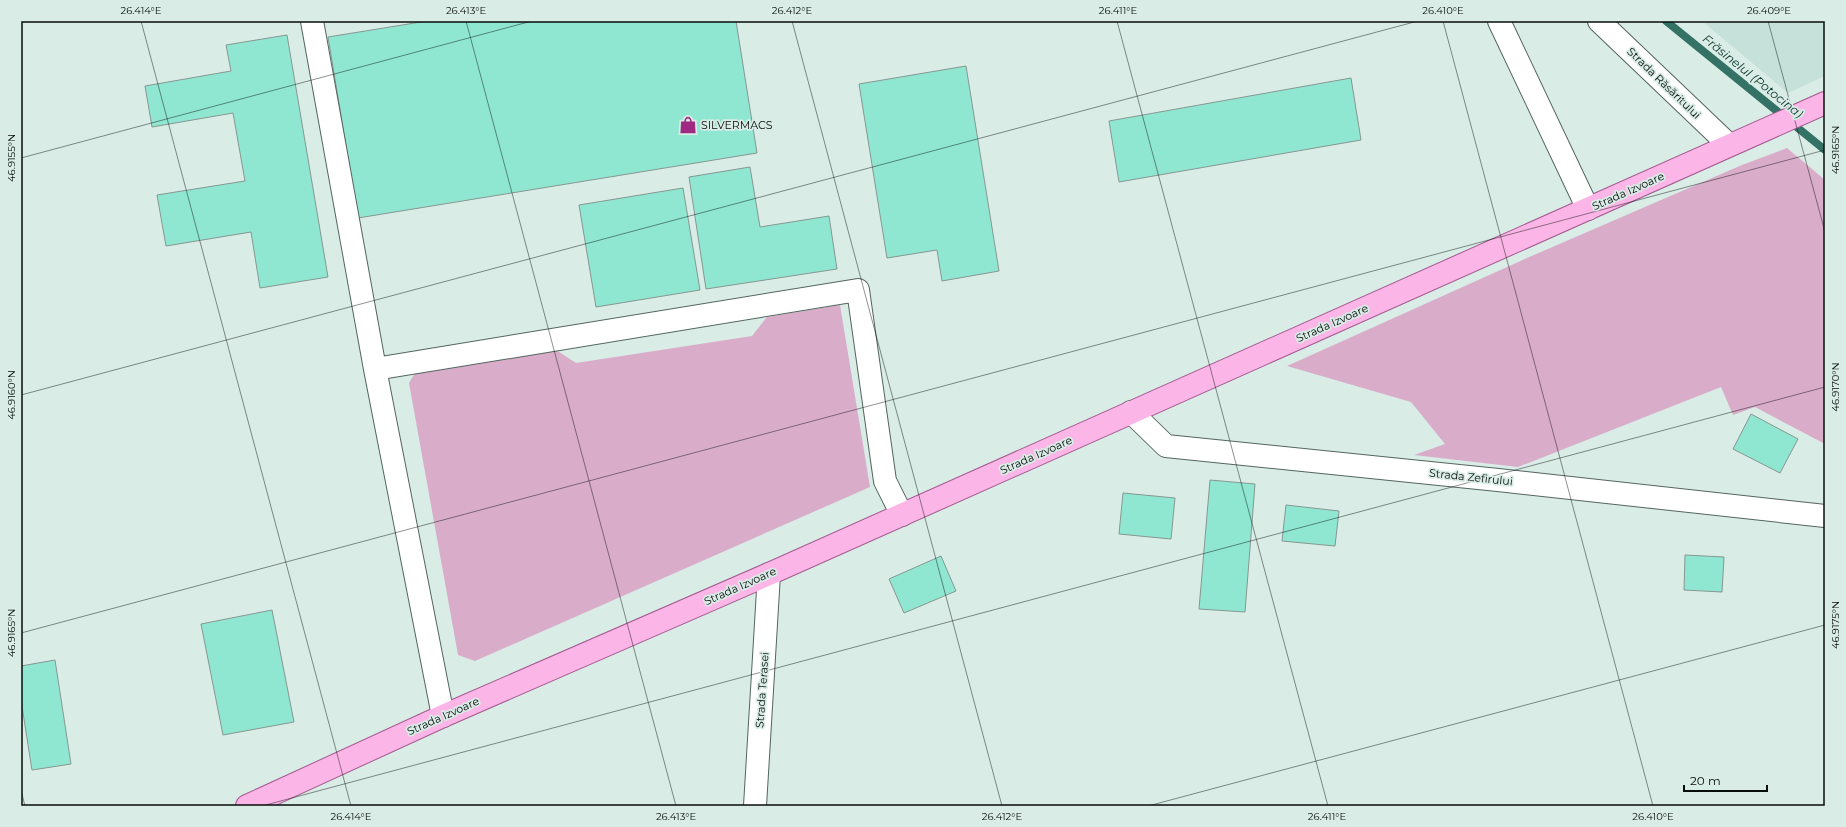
<svg xmlns="http://www.w3.org/2000/svg" width="1846" height="827" viewBox="0 0 1846 827" font-family="Montserrat,sans-serif">
	<style>
		.built { fill: #c5e1d9 }
		.green { fill: #d9adca }
		.lines { fill: none; stroke-linecap: round; stroke-linejoin: round }
		.stream { stroke: #337264; stroke-width: 8 }
		.building { fill: #90e7d1; stroke: #869792 }
		.minor-casing { stroke: #546560; stroke-width: 24 }
		.major-casing { stroke: #a45a8f; stroke-width: 24 }
		.minor { stroke: #fff; stroke-width: 22 }
		.major { stroke: #fbb5e6; stroke-width: 22 }
		.ticks { fill: none; stroke: #070d0b; stroke-width: 1; stroke-opacity: 0.45 }
		.labels { text-anchor: middle; dominant-baseline: central; stroke-width: 3.5; stroke-linejoin: round; paint-order: stroke }
		.street-label { font-size: 11px; fill: #070d0b; stroke: #d9ece6 }
		.poi-label { font-size: 11px; fill: #070d0b; stroke: #d9ece6; text-anchor: start }
		.water-label { font-size: 12px; font-style: italic; fill: #0b352c; stroke: #d9ece6 }
		.neatline { fill: none; stroke: #070d0b; stroke-width: 1.5 }
		.ticks-label { font-size: 10px; text-anchor: middle; fill: #070d0b }
	</style>
	<rect width="100%" height="100%" fill="#d9ece6"/>
	<path class="built" d="M1702,21H1825V76L1788,93Z"/>
	<path class="green" d="M1787,148L1825,180V444L1755,407L1733,415L1721,387L1518,467L1414,455L1445,444L1411,402L1287,366L1527,258L1742,165Z
		M840,305L870,487L475,661L458,655L409,383L416,371L553,348L576,363L752,336L767,317Z"/>
	<g class="lines">
		<path class="stream" d="M1666,21L1825,150"/>
	</g>
	<path class="building" d="M427,21H736L757,153L358,218L328,37Z
		M287,35L328,277L260,288L251,232L166,246L157,195L245,181L233,113L152,127L145,86L231,71L226,45Z
		M966,66L999,271L942,281L937,250L887,258L859,84Z
		M1351,78L1361,140L1119,182L1109,121Z
		M750,167L760,227L829,216L837,269L706,289L689,177Z
		M683,188L700,290L596,307L579,205Z
		M1751,414L1798,439L1780,473L1733,449Z
		M1210,480L1255,484L1245,612L1199,609Z
		M1123,493L1175,498L1171,539L1119,534Z
		M1286,505L1339,511L1335,546L1282,541Z
		M1685,555L1724,557L1722,592L1684,590Z
		M941,556L956,591L904,613L889,579Z
		M272,610L294,722L223,735L201,624Z
		M55,660L71,764L32,770L21,700V666Z"/>
	<g class="lines">
		<g class="minor-casing">
			<path id="minor" d="M312,21L375,369L443,716
				M1499,21L1588,209
				M1599,21L1729,145
				M375,369L858,290L885,481L902,515
				M1131,412L1166,446L1498,480L1825,516
				M755,806L769,574"/>
		</g>
		<g class="major-casing">
			<path id="major" d="M247,806L443,716L769,574L1825,103"/>
		</g>
		<use href="#minor" class="minor"/>
		<use href="#major" class="major"/>
	</g>
	<path class="ticks" d="M141,21L351,806M466,21L676,806M792,21L1002,806M1117,21L1328,806M1443,21L1653,806M1768,21L1825,232M21,158L532,21M21,395L1418,21M21,633L1825,150M21,790L25,806M262,806L1825,387M1148,806L1825,625"/>
	<defs>
		<g id="shop-bare" transform="scale(1.38)"><path d="M-5-2.5h2.3a2.7 3.5 0 0 1 5.4 0H5L5.5 6h-11ZM-1.5-2.5h3a1.5 2.3 0 0 0-3 0Z" fill="#a02a83" stroke="#d9ece6" stroke-width="2.5" paint-order="stroke"/></g>
	</defs>
	<g fill-rule="evenodd">
		<use href="#shop-bare" x="688" y="125"/>
	</g>
	<g class="labels">
		<g class="street-label">
			<text transform="translate(1664 83) rotate(44)">Strada Răsăritului</text>
			<text transform="translate(1628 191) rotate(-24)">Strada Izvoare</text>
			<text transform="translate(1332 323) rotate(-24)">Strada Izvoare</text>
			<text transform="translate(1036 455) rotate(-24)">Strada Izvoare</text>
			<text transform="translate(1471 477) rotate(6)">Strada Zefirului</text>
			<text transform="translate(740 586) rotate(-24)">Strada Izvoare</text>
			<text transform="translate(762 690) rotate(-86)">Strada Terasei</text>
			<text transform="translate(443 716) rotate(-24)">Strada Izvoare</text>
		</g>
		<g class="poi-label">
			<text x="701" y="125">SILVERMACS</text>
		</g>
		<g class="water-label">
			<text transform="translate(1753 76) rotate(39)">Frăsinelul (Potocina)</text>
		</g>
	</g>
	<rect width="1846" height="827" fill="none" stroke="#d9ece6" stroke-width="44"/>
	<path d="M1684 785v6h83v-6" fill="none" stroke="#070d0b" stroke-width="2"/>
	<text x="1690" y="785" font-size="12" fill="#070d0b" stroke="#d9ece6" stroke-width="3" paint-order="stroke">20 m</text>
	<rect x="22" y="22" width="1802" height="783" class="neatline"/>
	<g class="ticks-label">
		<text x="141" y="14">26.414°E</text>
		<text x="466" y="14">26.413°E</text>
		<text x="792" y="14">26.412°E</text>
		<text x="1118" y="14">26.411°E</text>
		<text x="1443" y="14">26.410°E</text>
		<text x="1769" y="14">26.409°E</text>
		<text transform="translate(1835 150) rotate(-90)" y="4">46.9165°N</text>
		<text transform="translate(11 158) rotate(-90)" y="4">46.9155°N</text>
		<text transform="translate(1835 387) rotate(-90)" y="4">46.9170°N</text>
		<text transform="translate(11 395) rotate(-90)" y="4">46.9160°N</text>
		<text transform="translate(1835 625) rotate(-90)" y="4">46.9175°N</text>
		<text transform="translate(11 633) rotate(-90)" y="4">46.9165°N</text>
		<text x="351" y="820">26.414°E</text>
		<text x="676" y="820">26.413°E</text>
		<text x="1002" y="820">26.412°E</text>
		<text x="1327" y="820">26.411°E</text>
		<text x="1653" y="820">26.410°E</text>
	</g>
</svg>
